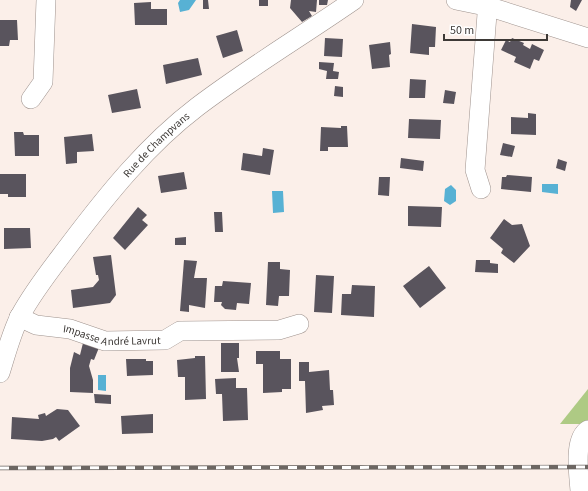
<svg xmlns="http://www.w3.org/2000/svg" width="588" height="491" viewBox="0 0 588 491" font-family="'Source Sans 3',sans-serif">
	<style>
		.forest { fill: #aeca84 }
		.water { fill: #57b1d4 }
		.building { fill: #59545d }
		.lines { fill: none; stroke-linecap: round; stroke-linejoin: round }
		.minor-casing { stroke: #9e928d; stroke-width: 20 }
		.minor { stroke: #fff; stroke-width: 19 }
		.rail-casing { stroke: #6c6662; stroke-width: 4.5 }
		.rail { stroke: #fff; stroke-width: 3; stroke-dasharray: 9; stroke-linecap: butt }
		.labels { text-anchor: middle; dominant-baseline: central; stroke-width: 4; stroke-linejoin: round; paint-order: stroke }
		.street-label { font-size: 11px; fill: #3d3936; stroke: #fff }
	</style>
	<rect width="100%" height="100%" fill="#fbefe9"/>
	<path class="forest" d="M588,389V424H560Z"/>
	<path class="water" d="M180,0H196L189,10L180,12L178,3Z
		M542,184H558V194L542,192Z
		M451,185L456,190V201L450,205L444,201L445,189Z
		M272,191H283L284,212L273,213Z
		M98,375H106V391L98,390Z"/>
	<path class="building" d="M203,0H208L209,9H203Z
		M259,0H268V6H259Z
		M291,0H317L316,12L309,11L312,16L302,22L290,8Z
		M319,0H328L327,5H319Z
		M571,0H582L576,11L570,7Z
		M151,2V9H167V25H135L134,3Z
		M0,20H17L18,40H10L9,46H0Z
		M412,24L436,27L435,47H429V55L410,53Z
		M237,30L243,51L223,58L216,36Z
		M325,38L343,39L342,57L324,56Z
		M512,38L524,43L523,45L530,49L532,44L544,50L539,61L534,59L530,69L514,62L516,57L501,50L506,40L510,42Z
		M390,42L391,54L389,55L390,67L372,69L369,45Z
		M198,58L202,75L166,84L163,65Z
		M319,62L334,63L333,71L339,72L338,79H326L327,71L319,69Z
		M410,79L426,80L425,98H409Z
		M335,86L343,87V97L334,96Z
		M137,89L141,108L112,113L108,95Z
		M445,90L456,92L454,104L443,103Z
		M528,113L536,114V135L511,134V117L528,118Z
		M409,119L441,120L440,139L408,138Z
		M341,126H347L348,147H328V151H320L321,127L341,128Z
		M14,132H23L24,135H39V156H15Z
		M92,134L94,151L77,152V163L66,164L64,137Z
		M503,143L515,146L512,157L500,155Z
		M263,148L274,150L270,175L241,170L243,153L262,156Z
		M401,158L424,161L423,171L400,168Z
		M558,159L567,162L565,171L556,168Z
		M184,172L187,189L161,193L158,176Z
		M0,174H26V197H8V194H0Z
		M507,175L532,177L531,192L501,189L502,177H506Z
		M379,177H390L389,196L378,195Z
		M408,206L442,207L441,227L408,226Z
		M138,207L147,215L142,220L148,225L125,250L113,238Z
		M214,212H222L223,232H215Z
		M504,219L512,225L522,224L530,246L514,263L501,253L503,249L490,238Z
		M4,228H30L31,248L4,249Z
		M186,237V245H175V238Z
		M111,255L116,295L110,303L73,308L71,290L93,287L99,280L98,275H96L93,257Z
		M184,260L197,261L194,278H207L205,308L189,305V312L180,311Z
		M476,260H490V263L498,264V273L475,272Z
		M268,262H280V269L290,270L289,296H279L278,306L266,305Z
		M429,266L446,288L420,308L403,286Z
		M316,275L334,276L332,313L314,312Z
		M223,281L251,283L249,304L237,303L236,310L225,309L221,305L222,302H214L215,286H222Z
		M352,285L375,286L374,317L341,315L342,294H351Z
		M84,339L100,345L94,360L91,359L89,366L93,380V393L70,392V368L74,352L80,355Z
		M221,343H239V358H237L239,372H221Z
		M256,351H280V359H291V389H282V392L263,393V364H256Z
		M195,356H205L206,399L185,400V377H178L177,360L195,358Z
		M126,359H146V361H153V375L127,376Z
		M299,362H309V372L329,370L330,390H333L334,405L322,406L323,410L306,413L305,381H299Z
		M236,378V388H247L248,420L223,421L222,394H216L215,379Z
		M94,394L111,395V404L95,403Z
		M57,409L68,410L80,426L59,441L56,437L53,439L42,441L11,439L12,417L39,419L38,415L45,413L46,416Z
		M153,414V433L122,434L121,416Z"/>
	<g class="lines">
		<g class="minor-casing">
			<g id="minor">
				<path d="M456,0L490,7L588,38"/>
				<path d="M31,99L43,82L46,0"/>
				<path d="M481,189L475,170L487,14L490,7"/>
				<path id="s1" d="M19,317L36,325L70,329L105,341L165,340L180,331L279,330L299,324"/>
				<path id="s2" d="M0,373C6,354 11,334 20,316C34,290 52,268 70,244C107,195 147,145 197,107C247,69 302,36 354,0"/>
				<path d="M580,491C579,475 573,439 588,430"/>
			</g>
		</g>
		<use href="#minor" class="minor"/>
		<g class="rail-casing">
			<path id="rail" d="M0,468L588,467"/>
		</g>
		<use href="#rail" class="rail"/>
	</g>
	<g class="labels">
		<g class="street-label">
			<text stroke="none"><textPath href="#s2" startOffset="280">Rue de Champvans</textPath></text>
			<text stroke="none"><textPath href="#s1" startOffset="96">Impasse André Lavrut</textPath></text>
		</g>
	</g>
	<path d="M444 34v6h103v-6" fill="none" stroke="#3d3936" stroke-width="2"/>
	<text x="450" y="34" font-size="12" fill="#3d3936" stroke="#ffffff" stroke-width="3" paint-order="stroke">50 m</text>
</svg>
